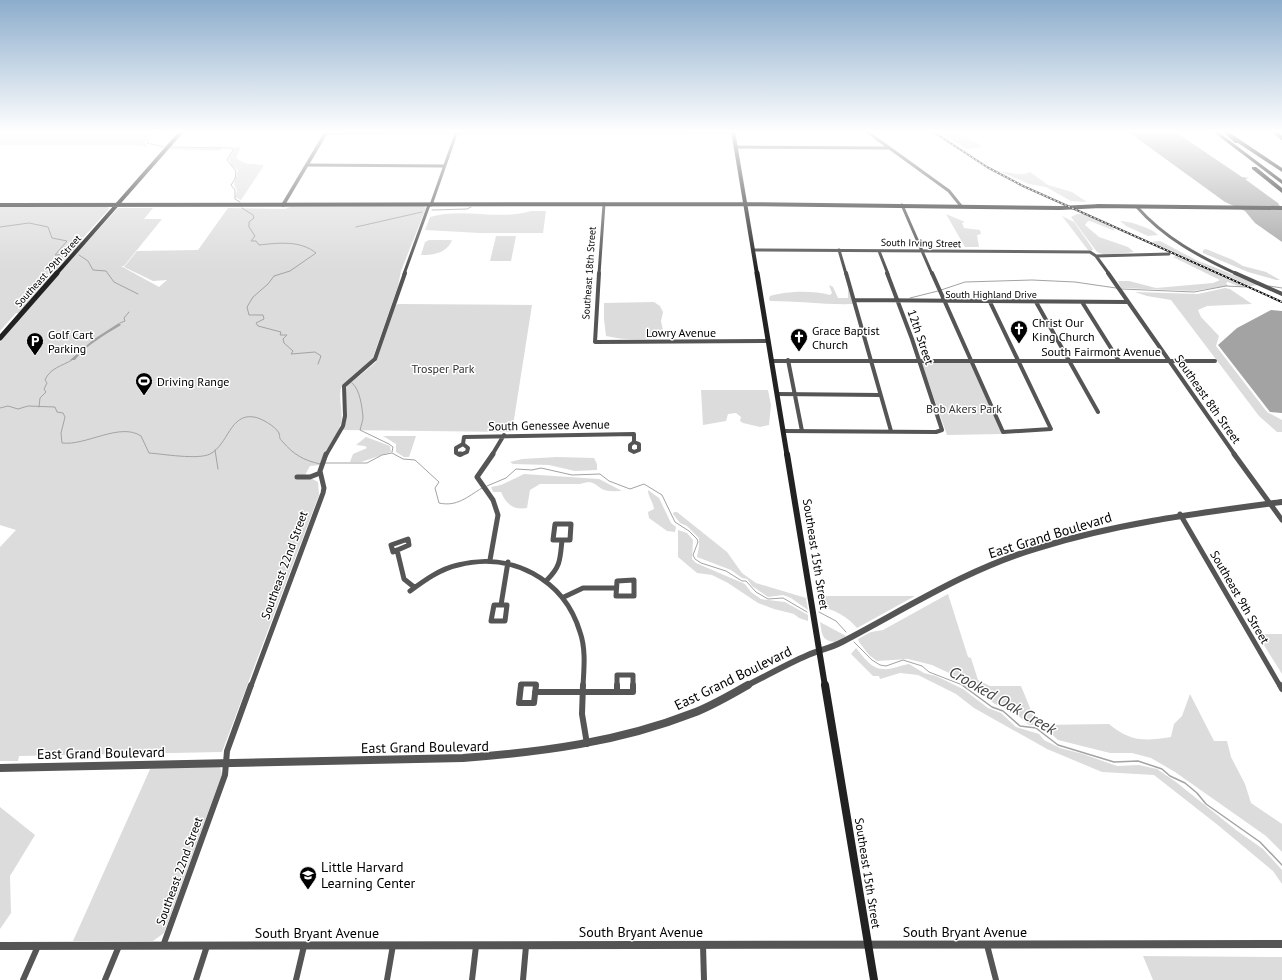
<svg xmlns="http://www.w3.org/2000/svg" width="1282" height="980" viewBox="0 0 1282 980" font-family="'PT Sans',sans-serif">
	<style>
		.green { fill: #dcdcdc }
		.water { fill: #a3a3a3 }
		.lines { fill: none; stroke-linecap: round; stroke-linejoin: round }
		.stream-far1 { stroke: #a3a3a3; stroke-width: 1 }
		.stream { stroke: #a3a3a3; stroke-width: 1.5 }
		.minor-far3 { stroke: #555; stroke-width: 3 }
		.minor-far2 { stroke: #555; stroke-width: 4 }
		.minor-far1 { stroke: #555; stroke-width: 5 }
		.minor { stroke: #555; stroke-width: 6 }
		.tertiary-far2 { stroke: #555; stroke-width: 3.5 }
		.tertiary-far1 { stroke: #555; stroke-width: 6 }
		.tertiary { stroke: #555; stroke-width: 8 }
		.secondary-far3 { stroke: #222; stroke-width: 4 }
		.secondary-far2 { stroke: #222; stroke-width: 5 }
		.secondary-far1 { stroke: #222; stroke-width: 6 }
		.secondary { stroke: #222; stroke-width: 8 }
		.motorway { fill: #000; fill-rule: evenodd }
		.rail-casing { stroke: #000; stroke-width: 2 }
		.rail { stroke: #fff; stroke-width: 1; stroke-dasharray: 2; stroke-linecap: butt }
		.labels { text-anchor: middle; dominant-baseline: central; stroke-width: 3; stroke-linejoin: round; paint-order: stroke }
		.far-street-label { font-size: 10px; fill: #000; stroke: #fff }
		.poi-label { font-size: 12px; fill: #000; stroke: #fff; text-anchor: start }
		.street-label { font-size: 12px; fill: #000; stroke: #fff }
		.park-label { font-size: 12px; fill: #333; stroke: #fff }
		.near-street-label { font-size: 14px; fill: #000; stroke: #fff }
		.near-poi-label { font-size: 14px; fill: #000; stroke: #fff; text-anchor: start }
		.near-water-label { font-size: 16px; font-style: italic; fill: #444; stroke: #fff }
	</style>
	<rect width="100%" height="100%" fill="#fff"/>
	<path class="green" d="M0,131H154L145,141V144L149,147L134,145H0Z
		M937,131H952L981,145V147L966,149Z
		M235,147H241L236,158C247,166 250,163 263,165V167L241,200L235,197L237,191L234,184L238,170L231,165L229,159Z
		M171,148L221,147L223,148L219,151L168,149Z
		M999,171C1009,172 1021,177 1030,172L1048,185L1072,192L1087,202L1071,201L1046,187L1029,184Z
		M0,206L108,207L109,209L82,239L86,243L118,208H153L144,219H162L124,266H121L159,287L167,280L153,281L124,267L137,251L198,250L228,208L285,209L290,207L423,206L426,208L401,271L398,286L372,360L342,386C337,397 344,412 341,423C337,439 323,449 320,465L310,466L305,475L318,482L319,495L222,752L19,756L18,761H0V547L16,530L0,525V342L24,314L16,313L0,331Z
		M531,211H546L543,233H480L425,230L430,217C463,207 498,221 531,211Z
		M946,214L965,222L962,223L964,228L980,230L981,234L977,235L979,247H965Z
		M1077,214H1084L1113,228L1115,231L1090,221H1088L1085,225L1099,237L1128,247L1134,252L1105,255L1097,252L1071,217Z
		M1062,216L1074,222L1093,249L1091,251L1088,250Z
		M1120,221C1129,221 1152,228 1158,235L1148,236L1126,226Z
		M496,236H516L511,261H490Z
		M429,240H452C447,253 434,255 421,255L425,242Z
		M1160,241L1196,260L1259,285L1250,286L1151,242Z
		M1206,249L1233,260L1243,266L1266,272L1280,280H1276L1248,272L1203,253V250Z
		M1176,256L1245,286L1240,287L1228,282L1226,283L1228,286L1193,291L1121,288L1118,281H1129L1156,288L1213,283L1220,280L1173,257Z
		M829,285L833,287L838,298H848V288L854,304C826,305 798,301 770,301L769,299L770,296C786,291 813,290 830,295L832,293Z
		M1225,288L1230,289L1252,304L1207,306L1198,310L1201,317L1219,336L1216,346L1267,412L1282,420V432H1277L1259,416L1171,300L1147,296L1135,292L1198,294Z
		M654,302L660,306L663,312L661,321L664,335C647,341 623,340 606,336L604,319V303Z
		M398,304L532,305L512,432L341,430C351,414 342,402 347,386L376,362L396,305Z
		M969,362L974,365L1003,434L947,435L922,364V363Z
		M701,390H768L771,405L769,425L760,427L743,423L740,421L741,417L736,413L728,414L726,421L703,425Z
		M383,436H416L409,457H404L396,452V444Z
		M366,437L390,446L391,452L361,462H350L353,454L367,448L365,446L356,445Z
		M557,457L594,458L597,464V470L575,471L549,465L513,464L510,462L522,459Z
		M524,474L599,479L622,491C616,491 607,492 602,489C593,483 592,480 580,484H540L530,490L527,508C513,510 506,504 501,492H493L491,487L501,485Z
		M648,490L659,498L671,523L676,527L675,532L667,531L649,518L648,512L654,509C653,501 648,497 648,490Z
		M674,512H677L727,552L742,573L756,583L806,598L808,610L791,598L783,595L768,597L752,586L747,579L742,578L731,570L697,557L699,546V538L687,526L680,523L673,514Z
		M678,530L687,533L693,540L692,559L696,563L745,584L751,592L761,599L785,602L808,615V621L799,618L794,614L774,609L758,603L728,583L712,575L697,573L678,557Z
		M948,594L968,657L971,658L978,680L990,686H1021L1037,725L1109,724C1130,742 1145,741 1171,737L1174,724L1182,716L1190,694L1214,741H1227L1231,757L1245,784L1251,803L1282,824V852L1266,836L1175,772L1151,758L1132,753H1110L1058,740L1048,731L1037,725H1029L1013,711L995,704L949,673L932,665L908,659L877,661L869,655L859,642L858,639L871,632L883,630Z
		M818,596H915L857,628C847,616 834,610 820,606Z
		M820,622L846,636L836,642C822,641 822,635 820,622Z
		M1257,634H1282V674Z
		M856,648C863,656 871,669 883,669C891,670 901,665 909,664L924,673L936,676L963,689L988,708L1001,713L1016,727L1039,734L1044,740L1060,748L1083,754L1117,766L1139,765L1157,769L1176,782L1236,830L1263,849L1282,870V884L1273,871L1219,826L1154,775L1102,772L1047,749L974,708L956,694L918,675L900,673L880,679L879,676H873L851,654Z
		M215,766L220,767L222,774L164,933L153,941H73L151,767Z
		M0,807L35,835L10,876L11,913L0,929Z
		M1143,956L1282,957V980H1153Z"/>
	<path class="water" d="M1127,131H1174L1242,177L1249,178L1245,179L1278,203L1282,210V242L1255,223L1245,211L1225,202Z
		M1271,310L1282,311V413L1270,412L1218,345L1237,328Z
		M119,323L121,325C105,335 86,345 75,360H70L94,339Z"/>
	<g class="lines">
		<path class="stream-far1" d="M156,131L148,139L147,143L164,147
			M171,147L232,148L233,150L227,160L236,171L235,179L231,185L235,190V199L240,202
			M242,208L253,215L254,218L249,222V227L255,236L251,241H256L259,245C278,243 300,240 316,253L290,271L274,276L268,284L253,297L247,307L249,315H263L264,319L256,323L258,326L281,332L280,335H287L283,339L284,343L293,351L291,354L315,352L321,356L318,364
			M432,210L467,209L471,207
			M0,227L29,223L48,227L52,238L67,241L55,255L66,254
			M356,227L422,212
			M79,255L88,261L93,270L106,271L114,282L138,294
			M1269,286L1282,288
			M1121,289L1194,292L1226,286L1246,287
			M941,290L965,282L1032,280L1075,282L1116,288
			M910,298L938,291
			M120,323L125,321L124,318L129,312
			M352,383C360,389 362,407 363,417C363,420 361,426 360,430L389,444L393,447L392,452
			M39,407L40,398L46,392L44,389L47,383L45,380C50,368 62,366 72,360
			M0,408L8,406L18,409L28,406L55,407L57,412L63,413L65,417L61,433L62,443C86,446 120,422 141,436L149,453C163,454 198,460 210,454C228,445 230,413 254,417C261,418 275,426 279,433C280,436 279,439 282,441C294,455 303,460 320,464
			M215,450L218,469
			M325,463H367L382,455L392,453L403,459L415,460L439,482L435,488L439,503C457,507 467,497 482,488
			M487,486L506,478L516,469L532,470L541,468L572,475L600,474L609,481L630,489L644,484L662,495L675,522L689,531L697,539L698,542L693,555L695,559L701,563L726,571L742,581H746L756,592L768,599L783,598L807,612
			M819,612L836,621L846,632
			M854,642L872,660L880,665L886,666L903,660L922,666L929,672L965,686"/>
		<path class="stream" d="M962,685L992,707L1003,711L1020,726L1036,728L1058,745L1114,762L1138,761L1162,769L1170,776L1185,783L1197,793L1206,804L1260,842L1282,865"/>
		<path class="minor-far3" d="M866,131L949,191L961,206
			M327,133L733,132
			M735,147L889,148
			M307,165L444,166
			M431,205L457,131
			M902,205L932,274
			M1137,207C1164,238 1200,257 1237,274
			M753,250L1090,252L1096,256L1109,274
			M839,250L846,274
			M879,251L888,274
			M1096,256L1169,254
			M404,274L429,205
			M599,274L604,204"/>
		<path class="minor-far2" d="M599,273L595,342L768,341
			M846,273L891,431
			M932,273L1003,432L1051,429L990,302
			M1108,273L1235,455
			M1235,273L1282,294
			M854,300L1127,302
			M1036,302L1098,412
			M1082,302L1119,361
			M788,360L802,431
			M771,361H1215
			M777,394L880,395
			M783,431L936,432L942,430L912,339L887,273
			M634,442L639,444V450L634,452L630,450V445Z
			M463,444L468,448L467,452L460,455L456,453V448Z
			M463,444L464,437L634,434V442
			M326,455L343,426L345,416L344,386L375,359L405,273
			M492,455L504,435"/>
		<path class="minor-far1" d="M459,454H461
			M1234,454L1282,520
			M297,477H310L320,473
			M1180,514L1280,686
			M555,524H571L570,540H553Z
			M408,539L409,545L393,552L391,545Z
			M397,550L404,579L414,587
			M490,560L498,515L493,500L477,477L493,454
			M547,580C561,566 560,559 562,540
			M634,580V596H616L617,581Z
			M410,591C425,580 440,569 458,565C511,551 564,579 580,632C586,649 584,668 583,686
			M564,597L583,588H616
			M494,605H507L505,621H491Z
			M501,605L508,562
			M251,686L323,493L324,488L320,471L326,454
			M521,686V684H536V686
			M617,686V675H633V686"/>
		<path class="minor" d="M521,685L519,703H534L536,685
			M583,685L582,714L587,744
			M617,685V692
			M1280,685L1282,689
			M535,692H617
			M617,692H633V685
			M703,945L704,980
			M987,945L996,980
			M163,946L225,775L227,751L251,685
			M23,980L38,946
			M105,980L119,946
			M196,980L207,946
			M296,980L304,946
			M387,980L393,945
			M472,980L476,946
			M523,980L526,946"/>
		<path class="tertiary-far2" d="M283,205L327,131"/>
		<path class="tertiary-far1" d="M746,686C766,676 787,664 808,655C819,650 831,648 842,642C907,608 967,569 1038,548C1118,523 1199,513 1282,502"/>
		<path class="tertiary" d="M0,768L463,758C542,752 619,742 693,713C712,706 730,695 748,685
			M0,946L1282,944"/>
		<path class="secondary-far3" d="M733,131L757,274
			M1274,131L1282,138
			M0,205L744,204L1060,208L1101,206
			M1097,206L1282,208
			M56,274L182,131"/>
		<path class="secondary-far2" d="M757,273L787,455
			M0,338L57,273"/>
		<path class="secondary-far1" d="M787,454L825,686"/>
		<path class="secondary" d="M825,685L874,980"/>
		<path class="motorway" d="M1212,131H1217L1282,180V184Z
			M1222,131H1227L1282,168V172L1238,143H1235Z
			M1252,167H1256L1282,188V193L1252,169Z"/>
		<g class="rail-casing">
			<path id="rail" d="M932,131L987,167L1023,186L1282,302"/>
		</g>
		<use href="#rail" class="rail"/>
	</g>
	<linearGradient id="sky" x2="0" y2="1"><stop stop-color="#8cadcc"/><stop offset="0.49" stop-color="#fff"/><stop offset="1" stop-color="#fff" stop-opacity="0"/></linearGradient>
	<rect width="1282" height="269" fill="url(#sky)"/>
	<defs>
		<g id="church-pin" transform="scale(0.9)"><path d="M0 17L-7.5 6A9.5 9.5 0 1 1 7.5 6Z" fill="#000" stroke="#fff"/><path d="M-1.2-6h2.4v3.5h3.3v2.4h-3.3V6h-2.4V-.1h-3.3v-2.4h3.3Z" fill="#fff"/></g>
		<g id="parking-pin" transform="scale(0.9)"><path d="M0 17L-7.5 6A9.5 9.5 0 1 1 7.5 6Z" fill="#000" stroke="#fff"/><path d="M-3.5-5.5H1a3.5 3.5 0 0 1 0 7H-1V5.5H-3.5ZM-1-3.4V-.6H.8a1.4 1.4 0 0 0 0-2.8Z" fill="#fff"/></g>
		<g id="stadium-pin" transform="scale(0.9)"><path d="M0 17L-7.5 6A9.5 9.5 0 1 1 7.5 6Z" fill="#000" stroke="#fff"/><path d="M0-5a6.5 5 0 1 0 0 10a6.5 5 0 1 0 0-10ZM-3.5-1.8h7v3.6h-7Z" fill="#fff"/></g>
		<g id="school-pin" transform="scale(0.9)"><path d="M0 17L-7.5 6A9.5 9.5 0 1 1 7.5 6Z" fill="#000" stroke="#fff"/><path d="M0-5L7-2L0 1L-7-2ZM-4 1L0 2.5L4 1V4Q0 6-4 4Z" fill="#fff"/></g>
	</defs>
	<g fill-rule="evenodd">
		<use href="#church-pin" x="1019" y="329"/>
		<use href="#church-pin" x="799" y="337"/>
		<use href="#parking-pin" x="35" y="341"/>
		<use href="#stadium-pin" x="144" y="381"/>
		<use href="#school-pin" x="308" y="875"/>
	</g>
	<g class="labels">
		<g class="far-street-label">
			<text transform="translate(921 243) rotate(1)">South Irving Street</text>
			<text transform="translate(48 271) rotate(-48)">Southeast 29th Street</text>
			<text transform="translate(589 273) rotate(-86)">Southeast 18th Street</text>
			<text x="991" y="294">South Highland Drive</text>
		</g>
		<g class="poi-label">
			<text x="1032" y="322">Christ Our<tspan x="1032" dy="14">King Church</tspan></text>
			<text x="812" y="330">Grace Baptist<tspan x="812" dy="14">Church</tspan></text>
			<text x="48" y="334">Golf Cart<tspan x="48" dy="14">Parking</tspan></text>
			<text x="157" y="381">Driving Range</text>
		</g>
		<g class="street-label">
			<text x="681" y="332">Lowry Avenue</text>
			<text transform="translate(921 337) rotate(71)">12th Street</text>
			<text x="1101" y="351">South Fairmont Avenue</text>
			<text transform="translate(1208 399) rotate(55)">Southeast 8th Street</text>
			<text transform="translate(549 425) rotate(-1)">South Genessee Avenue</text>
			<text transform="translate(816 554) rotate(81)">Southeast 15th Street</text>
			<text transform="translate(284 565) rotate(-70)">Southeast 22nd Street</text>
			<text transform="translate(1240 597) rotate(60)">Southeast 9th Street</text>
			<text transform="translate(179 871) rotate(-70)">Southeast 22nd Street</text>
			<text transform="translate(868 873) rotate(81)">Southeast 15th Street</text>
		</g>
		<g class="park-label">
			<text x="443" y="368">Trosper Park</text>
			<text x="964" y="408">Bob Akers Park</text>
		</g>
		<g class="near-street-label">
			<text transform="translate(1050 535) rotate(-17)">East Grand Boulevard</text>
			<text transform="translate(733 678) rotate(-26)">East Grand Boulevard</text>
			<text transform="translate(425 747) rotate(-1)">East Grand Boulevard</text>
			<text transform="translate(101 753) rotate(-1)">East Grand Boulevard</text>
			<text x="641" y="932">South Bryant Avenue</text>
			<text x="965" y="932">South Bryant Avenue</text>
			<text x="317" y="933">South Bryant Avenue</text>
		</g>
		<g class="near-poi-label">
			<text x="321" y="867">Little Harvard<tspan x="321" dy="16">Learning Center</tspan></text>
		</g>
		<g class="near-water-label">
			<text transform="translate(1003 700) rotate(30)">Crooked Oak Creek</text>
		</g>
	</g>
</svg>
